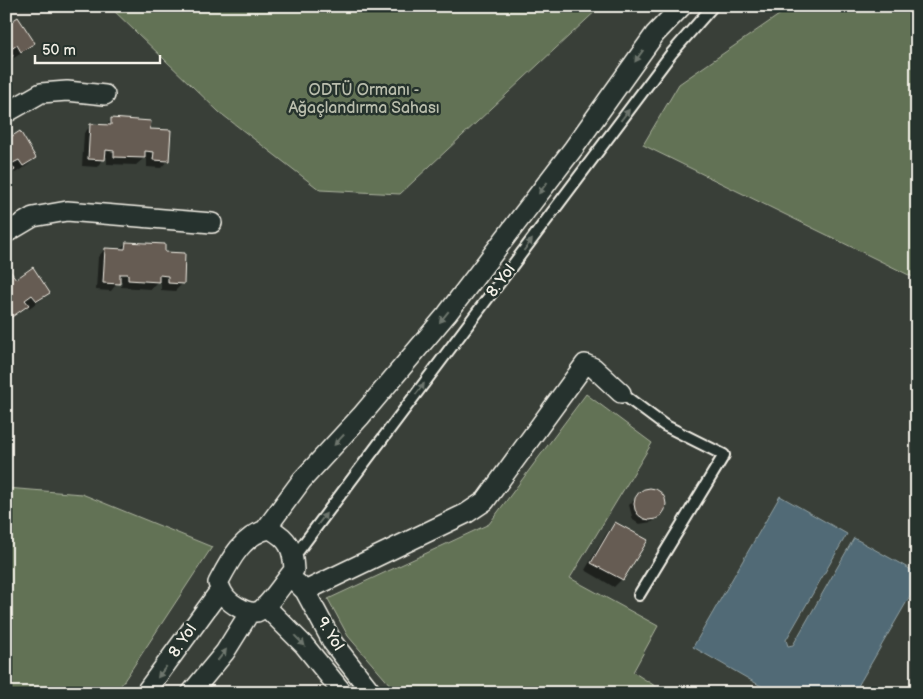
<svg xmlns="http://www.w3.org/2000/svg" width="923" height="699" viewBox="0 0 923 699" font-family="'Balsamiq Sans',sans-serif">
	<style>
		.green { fill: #627255; stroke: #abb29e }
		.water { fill: #516b76; stroke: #92a1a4 }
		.shadow { fill: #0007 }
		.building { fill: #665b52; stroke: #f4f1e8 }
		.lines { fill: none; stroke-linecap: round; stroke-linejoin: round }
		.lane-casing { stroke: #f4f1e8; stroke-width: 14 }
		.street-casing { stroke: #f4f1e8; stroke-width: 22 }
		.lane { stroke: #26332d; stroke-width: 10 }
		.street { stroke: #26332d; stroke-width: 19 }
		.oneway { fill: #6e766e }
		.labels { text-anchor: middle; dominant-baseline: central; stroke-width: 5; stroke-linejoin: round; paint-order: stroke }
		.park-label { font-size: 16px; fill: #babead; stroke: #26332d }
		.street-label { font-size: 16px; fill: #f4f1e8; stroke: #26332d }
	</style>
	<rect width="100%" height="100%" fill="#393f38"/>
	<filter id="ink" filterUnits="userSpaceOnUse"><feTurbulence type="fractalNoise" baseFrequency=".02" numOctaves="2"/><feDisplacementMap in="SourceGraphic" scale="10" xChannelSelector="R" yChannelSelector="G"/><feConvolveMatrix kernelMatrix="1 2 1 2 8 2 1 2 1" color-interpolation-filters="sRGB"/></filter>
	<g filter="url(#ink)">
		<path class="green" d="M109,6H601L400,194L320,190L219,112Z
			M792,6H917V279L643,145L679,84Z
			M586,394L652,443L570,578L658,626L633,672L666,693H397L348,636L328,599L489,524Z
			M6,488L82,494L212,547L116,693H6Z"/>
		<path class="water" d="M780,496L847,534L786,640L788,646L793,645L854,538L917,573V584L854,693H773L693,647Z"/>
		<path class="shadow" d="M6,26L33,43L26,50L14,58L12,55L6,61Z
			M112,120L149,130L168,160L161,168L147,167V159H143L136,165L107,164V157H104L97,167L82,166L84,133L91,126H105Z
			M6,142L35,158L28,165L15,173L13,170L6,177Z
			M126,243L163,254L182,284L175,291L161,290V283L157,282L150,289L121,287L122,281H119L111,291L96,290L98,257L105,249L119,250Z
			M6,277L48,292L41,300L29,308L27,305L6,322Z
			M653,489L663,495L666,500L663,513L652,522L639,524L633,520L629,505L645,490Z
			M616,524L646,541L622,579L614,587L585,570L608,531Z"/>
		<path class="building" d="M18,17L35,43L21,52L17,45L10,50L13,56L6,60V25Z
			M111,118L151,121L150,129L171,130L169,161L153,160L154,152L145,151V158L114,157V151L106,150L105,160L88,159L90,124L111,125Z
			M20,131L36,158L23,166L19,160L11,164L15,170L6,175V140Z
			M126,242L165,244V252L185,253L184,284L168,283V276L159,275V282L128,280V274H120V284L103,283L105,248L125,249Z
			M33,267L50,293L37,301L32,295L25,300L29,305L6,321V275L11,272L16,279Z
			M634 504a16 16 0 1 1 32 0a16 16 0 1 1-32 0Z
			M615,522L648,540L623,580L591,563Z"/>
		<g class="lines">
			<g class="lane-casing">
				<path id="lane" d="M621,393L664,425L724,455L639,595
					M293,558L671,54L713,6"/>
			</g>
			<g class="street-casing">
				<path id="street" d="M6,113L41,93L67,91L105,95
					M6,233L33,217L67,211L212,223
					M270,529C289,539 293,549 294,570C285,580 268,608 257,612C251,613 243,610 238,607C227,601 223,595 218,583C230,560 243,534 270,529Z
					M265,530L302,480L361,416L447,314L573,149L655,34L682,6
					M297,583L305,591L333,643L372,693
					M305,591L467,513L485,501L585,364L594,368L621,393
					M265,606L304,645L343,693
					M145,693L221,589
					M191,693L225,652L250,612"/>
			</g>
			<use href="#lane" class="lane"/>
			<use href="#street" class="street"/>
		</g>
		<defs><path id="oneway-solid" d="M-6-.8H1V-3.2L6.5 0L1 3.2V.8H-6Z" transform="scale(1.25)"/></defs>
		<g class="oneway">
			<use href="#oneway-solid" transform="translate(639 56) rotate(125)"/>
			<use href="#oneway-solid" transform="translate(625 115) rotate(-53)"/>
			<use href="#oneway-solid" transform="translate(543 188) rotate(127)"/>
			<use href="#oneway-solid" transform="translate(528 245) rotate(-53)"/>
			<use href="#oneway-solid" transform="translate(444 317) rotate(129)"/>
			<use href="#oneway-solid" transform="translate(420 389) rotate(-53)"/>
			<use href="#oneway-solid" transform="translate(339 440) rotate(133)"/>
			<use href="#oneway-solid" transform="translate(322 519) rotate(-53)"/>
			<use href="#oneway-solid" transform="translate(300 641) rotate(46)"/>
			<use href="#oneway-solid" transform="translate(222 655) rotate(-52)"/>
			<use href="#oneway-solid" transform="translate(162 672) rotate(128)"/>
		</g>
	</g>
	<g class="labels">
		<g class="park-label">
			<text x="364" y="90">ODTÜ Ormanı -<tspan x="364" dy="18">Ağaçlandırma Sahası</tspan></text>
		</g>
		<g class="street-label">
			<text transform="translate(501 281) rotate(-53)">8. Yol</text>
			<text transform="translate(330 634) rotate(58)">9. Yol</text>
			<text transform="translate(183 641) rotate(-56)">8. Yol</text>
		</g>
	</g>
	<rect width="923" height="699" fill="none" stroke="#26332d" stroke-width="25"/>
	<rect x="12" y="12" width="898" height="674" fill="none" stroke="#f4f1e8" stroke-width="2" filter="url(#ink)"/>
	<path d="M35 55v8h125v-8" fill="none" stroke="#f4f1e8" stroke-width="2.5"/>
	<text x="42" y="55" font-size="15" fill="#f4f1e8" stroke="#26332d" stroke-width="4" paint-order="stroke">50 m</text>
</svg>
